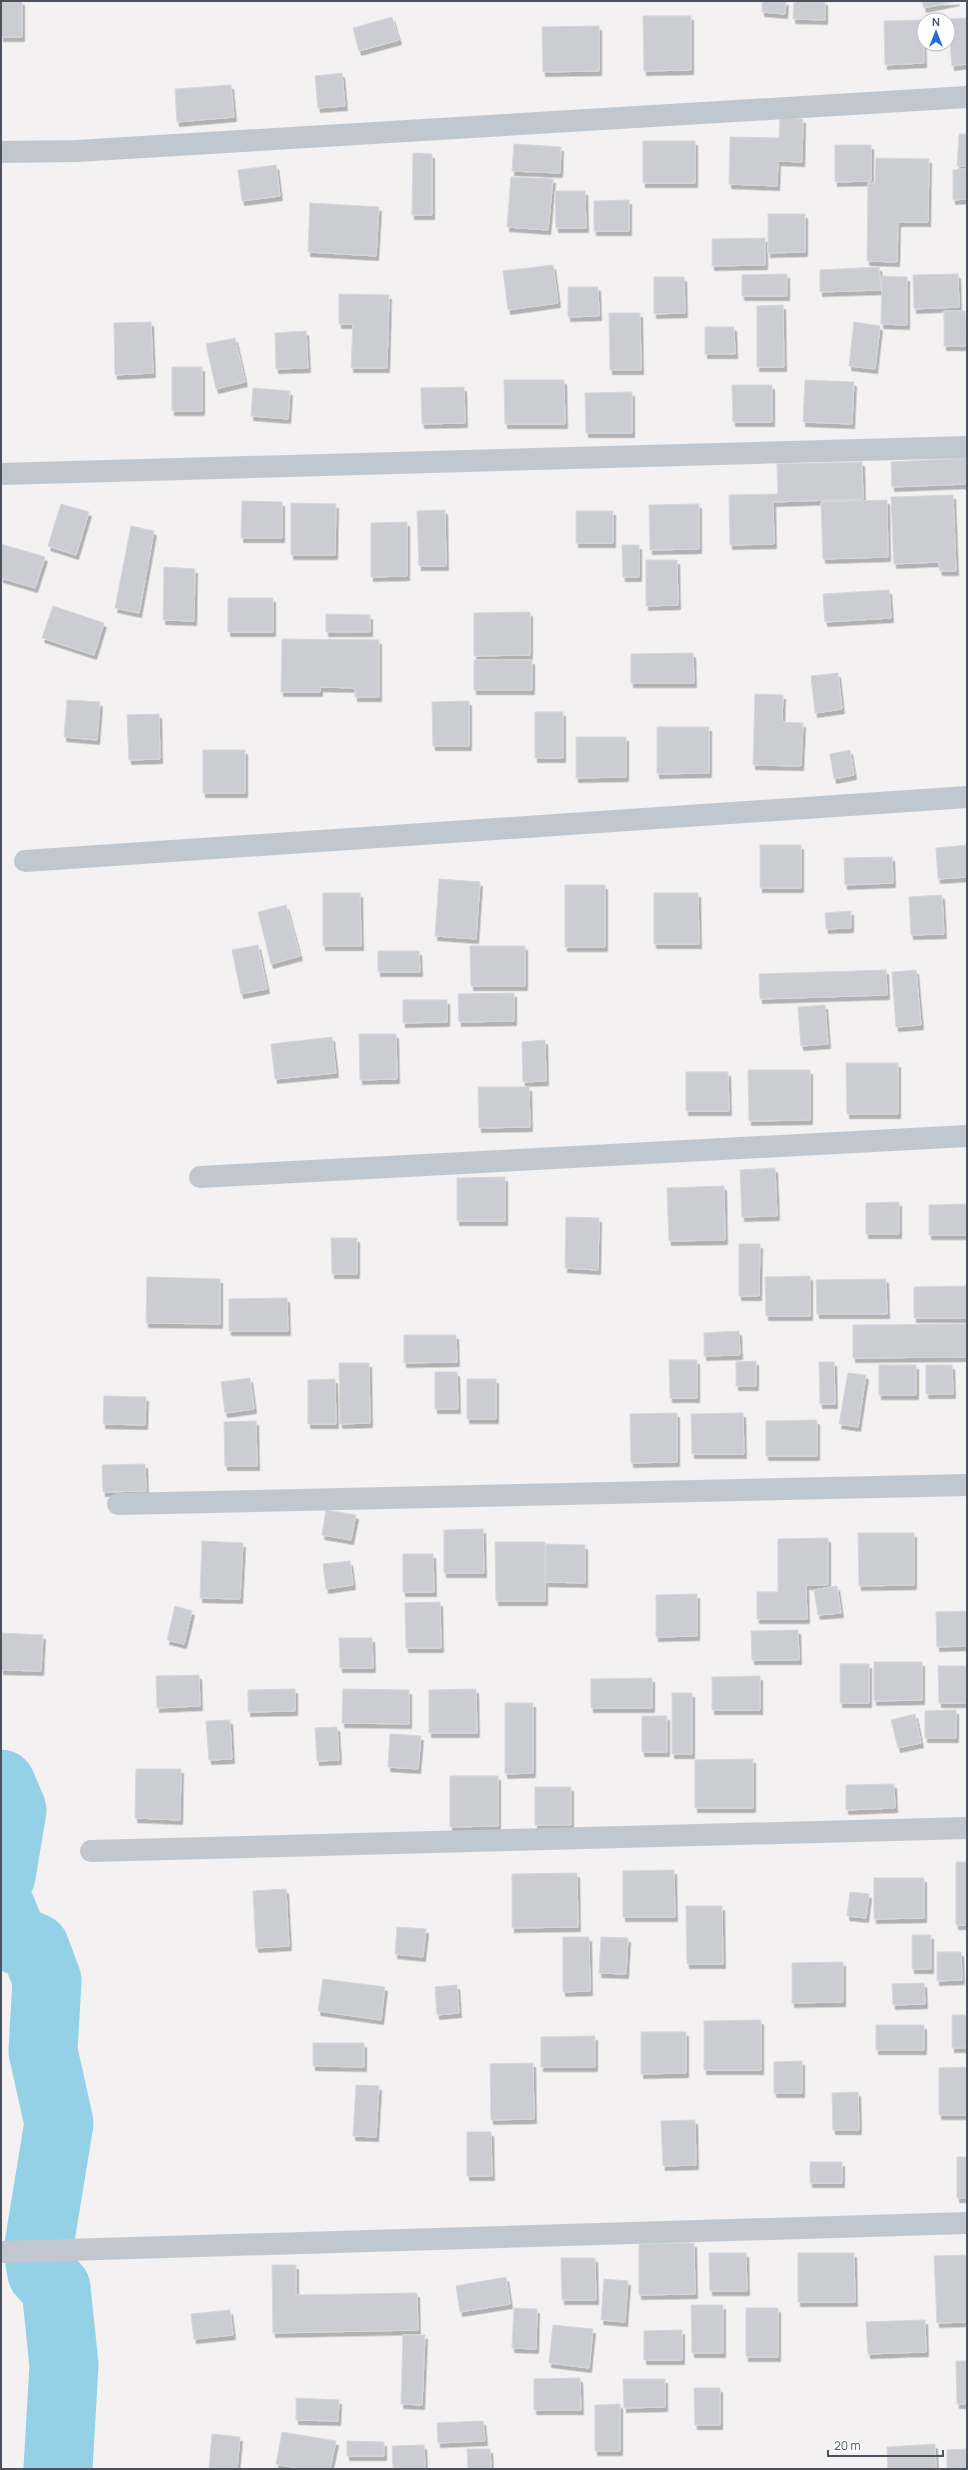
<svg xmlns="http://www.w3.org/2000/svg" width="968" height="2470" viewBox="0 0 968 2470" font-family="Manrope,sans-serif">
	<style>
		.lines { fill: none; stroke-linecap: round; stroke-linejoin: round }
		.river { stroke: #94d1e6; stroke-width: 69 }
		.building { fill: #cbcdd3; stroke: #d5d7db; filter: url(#shadow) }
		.minor { stroke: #c0c7ce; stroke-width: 22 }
	</style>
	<defs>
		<filter id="shadow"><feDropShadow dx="2.5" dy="4.5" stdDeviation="0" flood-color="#0004"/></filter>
	</defs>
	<rect width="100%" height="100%" fill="#f3f1f1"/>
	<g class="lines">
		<path class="river" d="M1,1784L12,1810L1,1876
			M1,1908L13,1938L35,1948L47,1980L43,2051L59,2123L38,2251L42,2273L56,2288L64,2365L58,2469"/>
	</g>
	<path class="building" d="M1,1H22V37H1Z
		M762,1H786L785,14L762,12Z
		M794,1H825V20L793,19Z
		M922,1H957L924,8Z
		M643,16H691V70L644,71Z
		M392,17L399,40L359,51L353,28Z
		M967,18V64L952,66L948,19Z
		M923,20L924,63L885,65L884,21Z
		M599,26V71L543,72L542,27Z
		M342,73L345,106L318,108L315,76Z
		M231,85L234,117L177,122L175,89Z
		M780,118L803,119L802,162L778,161L777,186L729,184L730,137L779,138Z
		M959,134H967V166H957Z
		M643,141H695V183H643Z
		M514,144L561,147L560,173L512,171Z
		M835,145H871V181L835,182Z
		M413,153L432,154V215H412Z
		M876,158L929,159L928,222H898L897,262L867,261L868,183H875Z
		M276,165L280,196L242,201L238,170Z
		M967,169V199L953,200V170Z
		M511,177L553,179L548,230L507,227Z
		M555,191H585L586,228H556Z
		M629,200V231H594V201Z
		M310,203L379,207L376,256L308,252Z
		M768,214H805V252L768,253Z
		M765,238V265L712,266V239Z
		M553,265L558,303L508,310L503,271Z
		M879,267L881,290L820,292V270Z
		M787,274V296H742V275Z
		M958,274L959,307L914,309L913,275Z
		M882,276L907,277V325L881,324Z
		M654,277H684L685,313L654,314Z
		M568,287H598L599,316L568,317Z
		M339,294L389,295L387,368H351L353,324H339Z
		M783,305L784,367H757V306Z
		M944,311H965L966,346H944Z
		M609,313H640L641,370H610Z
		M151,322L153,373L115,375L114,323Z
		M854,322L880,326L875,369L849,366Z
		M705,327H734L735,354H705Z
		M306,331L308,368L276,369L275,333Z
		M235,338L245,382L216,389L206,344Z
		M172,367H202V411H172Z
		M504,380H564L565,424H505Z
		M805,380L854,382L852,424L803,422Z
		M732,385H772V422H733Z
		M464,387L465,423L422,424L421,388Z
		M253,388L290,391L288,419L251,416Z
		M632,392V433H586L585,393Z
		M967,458V484L892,487L891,462Z
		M862,462L863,499L773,502L774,544L730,545L729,495L778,494L777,464Z
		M953,495L956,571H940L939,562L894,564L891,497Z
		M887,500L888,557L823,559L821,502Z
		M242,501L282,502V538H241Z
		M291,503L336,504L335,555H291Z
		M61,504L89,512L76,555L48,546Z
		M699,504V549L650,550L649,505Z
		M445,510L446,566H419L417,511Z
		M576,511H613V543H576Z
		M407,522V576L371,577V523Z
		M131,526L154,531L139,613L115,608Z
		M1,544L45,557L35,588L1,578Z
		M622,545H639V577H623Z
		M646,560H677L678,605L646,606Z
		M164,567L195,569L194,621L163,620Z
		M889,590L891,618L825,622L823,594Z
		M228,598H273V632H228Z
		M53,606L104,623L94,655L42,638Z
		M530,612V655L474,656V613Z
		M326,614L370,615V632H326Z
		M282,639L379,640V697H355V688L320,687V692H281Z
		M693,653L694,683H631V654Z
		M474,660H532V690H474Z
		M838,673L842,709L815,713L811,676Z
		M755,694L783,695L782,722L803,723L801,766L753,765Z
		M67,700L100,702L97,740L64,737Z
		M469,701V746H433L432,702Z
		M535,712H563V758H535Z
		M159,714L160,759L129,760L127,715Z
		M657,727H709V773L657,774Z
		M576,737H626V777L576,778Z
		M203,750H245V793H203Z
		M850,750L854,775L834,779L830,754Z
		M760,845H801V888H760Z
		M967,845V877L938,879L936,848Z
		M892,857L893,883L845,885L844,858Z
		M439,879L480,882L476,939L435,936Z
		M565,885H605V947H565Z
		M323,893H360L361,946H323Z
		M654,893H698L699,944H654Z
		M942,895L944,934L911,935L909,897Z
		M286,905L300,956L271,964L258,912Z
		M851,911V928L826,929L825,913Z
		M258,945L267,989L241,994L232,950Z
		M470,946H525V986H471Z
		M378,951H419L420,972H378Z
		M886,970L887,995L760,999L759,974Z
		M916,970L921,1025L896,1027L892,972Z
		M514,993V1021L459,1022L458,994Z
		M403,1000H447V1022L403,1023Z
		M825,1005L828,1044L801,1046L798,1007Z
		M359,1034H396L397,1079L360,1080Z
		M332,1037L336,1073L275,1079L271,1044Z
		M545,1040L546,1081L523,1082L522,1042Z
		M846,1063H898V1114H847Z
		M748,1070H810V1120L749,1121Z
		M686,1072H728L729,1111H686Z
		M478,1087H529L530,1127L479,1128Z
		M775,1168L777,1216L742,1217L740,1170Z
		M505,1177V1221H457V1178Z
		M724,1186L725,1240L669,1241L667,1188Z
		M899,1202V1234H866V1203Z
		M967,1204V1235H929V1205Z
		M566,1217L599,1218L598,1270L565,1268Z
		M331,1238H357V1274H332Z
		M739,1244H760L759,1296H739Z
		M810,1276V1316H766L765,1277Z
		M147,1277L220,1279V1324L146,1323Z
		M886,1279L887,1314H817L816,1280Z
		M967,1286V1318H914V1287Z
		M287,1298L288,1331H229V1299Z
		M967,1324V1357L853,1358V1325Z
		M739,1331L740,1355L704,1356V1333Z
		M404,1335H456L457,1362L404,1363Z
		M669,1360H697V1398H670Z
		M756,1361V1386H736V1362Z
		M819,1362H834L835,1404H820Z
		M339,1363H369L370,1423L340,1424Z
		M879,1365H916V1395H879Z
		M926,1365H952L953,1394H926Z
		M435,1372H457L458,1409H435Z
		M848,1373L866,1375L858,1427L839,1424Z
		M250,1378L254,1409L225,1413L221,1382Z
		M335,1379L336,1424H308V1380Z
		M467,1379H496V1419H467Z
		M104,1396L146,1397L145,1425L103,1424Z
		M677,1413V1462L631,1463L630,1414Z
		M743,1413L744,1454H692L691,1414Z
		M817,1420V1456H766V1421Z
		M256,1421L257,1466H225L224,1422Z
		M145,1464L146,1491L103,1492L102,1465Z
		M326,1510L356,1515L351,1540L322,1535Z
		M483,1529L484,1573H444V1530Z
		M858,1533H914V1585L859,1586Z
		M828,1538V1585H806L807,1619H757V1592H778V1539Z
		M202,1541L243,1543L240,1599L200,1598Z
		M495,1542H545V1601H496Z
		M546,1544L585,1545V1583L546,1582Z
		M403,1554H433L434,1592H403Z
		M350,1561L353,1585L326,1589L323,1564Z
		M837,1586L841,1613L818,1615L814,1590Z
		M697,1594V1636L656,1637V1595Z
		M440,1602L441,1648H406L405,1603Z
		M175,1606L192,1611L184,1644L167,1640Z
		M967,1611V1646L937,1647L936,1612Z
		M798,1630L799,1660H752L751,1631Z
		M1,1633L43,1635L41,1671L1,1670Z
		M339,1638H372L373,1668H340Z
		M874,1662H922V1700L874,1701Z
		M840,1664H869V1703H840Z
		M938,1666H967V1703H939Z
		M199,1675L200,1706L157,1708L156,1676Z
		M760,1676V1710H712V1677Z
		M652,1678V1708H591V1679Z
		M295,1689V1711L248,1712V1690Z
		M343,1689L409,1690V1724L342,1723Z
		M476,1689L477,1733H429V1690Z
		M672,1693H692V1754H672Z
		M505,1703H533V1773L505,1774Z
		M956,1710V1738H925V1711Z
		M915,1714L921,1743L898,1748L891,1720Z
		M642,1716H667V1752H642Z
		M230,1720L232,1759L209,1760L206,1721Z
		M337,1727L339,1760L317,1761L315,1728Z
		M390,1734L421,1736L418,1769L388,1767Z
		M753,1759V1808H695V1760Z
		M136,1769H181L180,1820L135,1818Z
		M450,1776H498V1826L450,1827Z
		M894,1784L895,1808L846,1810V1785Z
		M535,1787H571V1825H535Z
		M956,1862H967V1925H956Z
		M674,1870L675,1917H623V1871Z
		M577,1873L578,1927L512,1928V1874Z
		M874,1878H924V1918L874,1919Z
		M286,1889L289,1946L256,1948L253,1891Z
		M850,1892L869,1894L866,1918L847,1916Z
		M686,1906H722L723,1964H687Z
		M397,1927L426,1929L423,1957L395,1954Z
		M912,1935H931V1969H912Z
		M563,1937H589L590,1991L563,1992Z
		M601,1937L628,1938L626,1974L599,1973Z
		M937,1952H961L962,1980L937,1981Z
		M843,1962V2002L792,2003V1963Z
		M323,1979L385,1987L381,2020L318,2011Z
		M924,1983L925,2004L893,2005L892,1984Z
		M457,1985L459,2013L437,2015L435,1987Z
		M952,2015H967V2048H952Z
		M761,2020V2070H704V2021Z
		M876,2025H924V2050H876Z
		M641,2032H686V2073L641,2074Z
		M595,2036V2067H541V2037Z
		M313,2043H364V2067L313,2066Z
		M802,2061V2093H774V2062Z
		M533,2063L534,2119L491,2120L490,2064Z
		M967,2067V2115H939V2068Z
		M356,2085L379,2086L376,2137L353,2136Z
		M858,2092L859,2130H833L832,2093Z
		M695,2120L696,2165L663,2166L661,2121Z
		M467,2132H491L492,2176H467Z
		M957,2157H967V2198H957Z
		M810,2162H842V2183H810Z
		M694,2243L695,2294L639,2295V2244Z
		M709,2253H746L747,2291H710Z
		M798,2253H854L855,2302H798Z
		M967,2255V2322L937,2323L934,2256Z
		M561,2258H595L596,2300H562Z
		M272,2265H296V2295L417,2293L418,2330L273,2333Z
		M506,2277L510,2304L460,2312L456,2286Z
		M604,2279L628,2281L625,2322L601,2320Z
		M691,2305H723V2353H692Z
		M514,2308L537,2309L536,2349L512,2348Z
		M746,2308H778V2357H746Z
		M230,2310L233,2335L194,2339L191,2314Z
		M925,2320L926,2352L868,2354L866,2322Z
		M553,2325L593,2329L589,2368L549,2363Z
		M682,2330V2360H644V2331Z
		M403,2335H425L422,2405L401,2404Z
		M956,2361H967V2404H957Z
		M580,2378L581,2410H534V2379Z
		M623,2379H665V2407L624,2408Z
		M694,2388H720V2425H695Z
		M296,2398L339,2400L338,2421L296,2420Z
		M620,2404V2451H595V2405Z
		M483,2421L485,2441L438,2443L437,2423Z
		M282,2432L336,2441L330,2469H302L276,2464Z
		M212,2434L240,2437L237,2469H209Z
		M347,2441L384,2442V2456H347Z
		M935,2444L936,2469H888L887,2447Z
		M424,2445L425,2469H393L392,2446Z
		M467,2449H490L491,2469H468Z
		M967,2449V2469H947V2450Z"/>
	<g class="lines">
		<path class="minor" d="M1,152L77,151L967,97
			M1,474L967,447
			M25,861L967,797
			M200,1177L967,1136
			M118,1504L967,1485
			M91,1851L967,1828
			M1,2252L967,2223"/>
	</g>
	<rect width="968" height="2470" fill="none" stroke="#4a535d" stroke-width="4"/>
	<g transform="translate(936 32)"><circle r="19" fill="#ffffff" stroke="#b7babe"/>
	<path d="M0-3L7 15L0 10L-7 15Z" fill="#286bd6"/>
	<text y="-6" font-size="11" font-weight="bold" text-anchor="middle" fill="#4a535d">N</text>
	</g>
	<path d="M828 2450v6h115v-6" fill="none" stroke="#4a535d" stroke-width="2"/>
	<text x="834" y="2450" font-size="12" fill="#4a535d" stroke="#ffffff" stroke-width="3" paint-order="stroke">20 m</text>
</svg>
